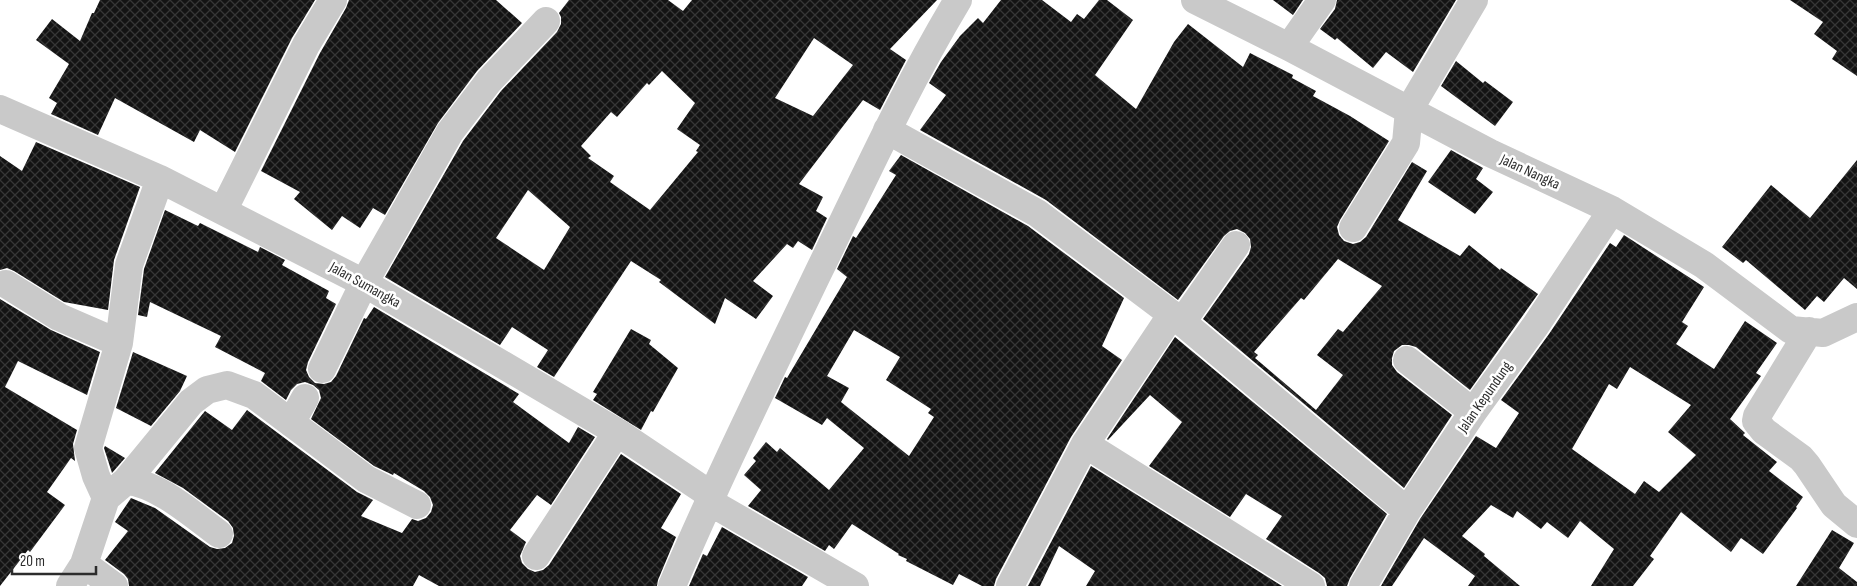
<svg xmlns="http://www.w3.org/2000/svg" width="1857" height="586" viewBox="0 0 1857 586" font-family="'Sofia Sans Condensed',sans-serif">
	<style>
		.building { fill: url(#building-cross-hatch); fill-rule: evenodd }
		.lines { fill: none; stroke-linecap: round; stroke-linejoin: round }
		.minor { stroke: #c9c9c9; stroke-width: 28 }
		.labels { text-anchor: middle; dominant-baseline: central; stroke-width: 5; stroke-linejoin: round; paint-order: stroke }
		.street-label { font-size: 15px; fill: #2c2c2c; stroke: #fff }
	</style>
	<defs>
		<pattern id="building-cross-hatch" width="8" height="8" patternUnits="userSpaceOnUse" patternTransform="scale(1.25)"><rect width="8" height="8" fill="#131313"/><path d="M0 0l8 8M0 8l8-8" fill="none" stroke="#363636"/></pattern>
	</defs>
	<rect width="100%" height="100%" fill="#fff"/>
	<path class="building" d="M100,0H315L292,38L235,152L200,130L194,142L115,98L98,135L51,114L57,103L49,98L69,64L36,40L52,19L80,41L92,13H94Z
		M349,0H496L522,23L477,71L438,123L385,215L373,208L360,228L342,216L332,230L294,199L300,192L261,171L320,53L346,8Z
		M569,0H668L683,11L692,0H937L890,49L906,60L880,110L863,100L799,184L823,197L816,211L827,218L812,250L798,241L793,248L787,244L753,281L773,296L756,319L725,298L715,324L659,282L661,280L631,261L554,377L537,367L548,350L512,327L500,345L385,277L463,141L501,91L557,32L561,24V17L559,13ZM814,38L853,65L813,116L775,98ZM662,71L695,103L677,129L700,145L696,151L698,152L650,210L610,182L614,176L588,158L591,156L581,146L611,112L617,117L647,83L649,85ZM528,190L570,227L544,270L496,238Z
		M1001,0H1042L1071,22L1077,14L1084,19L1099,0H1107L1133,20L1095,75L1136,109L1174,42L1188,24L1243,67L1250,53L1293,75L1292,78L1316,91L1313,96L1350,116L1389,141L1340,220L1337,227L1339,235L1344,241L1353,244L1360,242L1366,237L1412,162L1427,171L1398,220L1460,256L1469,245L1500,270L1501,268L1538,294L1470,390L1416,347L1409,345H1402L1394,351L1392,358V365L1397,372L1452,415L1404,488L1203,319L1249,254L1251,247L1250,239L1245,233L1237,229L1230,231L1224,236L1178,300L1046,200L920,130L946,95L929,83L941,62L960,36L978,18L983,23ZM1338,259L1382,286L1343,332L1338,329L1317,355L1343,375L1316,410L1255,358L1258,355L1254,352L1301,298L1304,300Z
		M1273,0H1303L1293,15Z
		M1337,0H1456L1413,72L1386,52L1373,68L1337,38L1335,40L1320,29L1335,9Z
		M1790,0H1857V76L1832,59L1837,51L1814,34L1823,22Z
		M1456,61L1483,83L1485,81L1513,102L1495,126L1441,86Z
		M36,142L140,187L114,260L108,310L64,302L14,271L7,268L0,270V156L22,171Z
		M1451,150L1483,168L1476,179L1493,192L1475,214L1428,182Z
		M901,155L1028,226L1124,298L1102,346L1122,360L1071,437L996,579L994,586H982L959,574L953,585L906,561L907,559L898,555L899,554L852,524L834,549L829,545L825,551L748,506L761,490L744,475L756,461L753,458L766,442L777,452L780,448L829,490L864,448L827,418L822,425L775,398L785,377L787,378L847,277L837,269L853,236L856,238L896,175L889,171ZM854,330L900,357L886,380L931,409L928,413L934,417L909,456L841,402L849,388L827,376Z
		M1857,160V289L1844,278L1824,302L1817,296L1805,310L1746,260L1743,263L1722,247L1771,185L1810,218Z
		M165,210L198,226L200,223L258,252L260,247L285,260L282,265L329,291L326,298L336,304L308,362L306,370L309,377L315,383L324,384L331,382L336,376L364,318L366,319L374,307L519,394L513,402L569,443L578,427L595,437L551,505L537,495L510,530L526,542L520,556L522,563L528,569L535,572L543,570L549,565L621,454L681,494L661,528L676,537L658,580L657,586H439L419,575L413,586H129L128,579L124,574L105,560L128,531L115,522L131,498L155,508L210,547L217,549L225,548L232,543L234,536L233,528L228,521L183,488L155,473L205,411L232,430L247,410L357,492L373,500L361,516L402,533L412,519L418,521L426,518L431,512L433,505L430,497L424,491L394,473L393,475L374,466L311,419L321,398L319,390L313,385L305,382L297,384L291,390L286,400L261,381L265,373L215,347L221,336L150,302L147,317L138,315L144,269Z
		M1624,235L1704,287L1682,322L1688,326L1676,344L1714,369L1745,321L1777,343L1756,373L1761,376L1730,419L1745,433L1743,435L1777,462L1769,471L1803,497L1796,507L1797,508L1763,554L1741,538L1731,552L1681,512L1650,556L1654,559L1633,586H1591L1614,549L1580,521L1568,538L1547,522L1541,529L1517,511L1513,518L1491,505L1462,536L1485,554L1484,556L1520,586H1468L1475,576L1424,538L1392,586H1381L1420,519L1476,436L1496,448L1519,413L1501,400L1549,334L1610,243L1616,247ZM1630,367L1691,405L1668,432L1696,455L1659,492L1644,481L1635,494L1572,449L1609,384L1617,389Z
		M0,299L51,330L100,352L87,395L18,361L5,387L77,430L73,444L75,461L71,458L47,492L65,505L30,552L28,550L0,586Z
		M631,329L651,340L649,344L678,368L653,412L651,411L641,430L593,400L597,394L593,392Z
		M1175,337L1387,514L1350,578L1347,586H1327L1325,578L1319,573L1266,539L1282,516L1246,494L1230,517L1149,466L1182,422L1150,395L1108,440L1107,439Z
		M133,352L187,376L180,391L151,426L116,408Z
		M105,446L125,458L112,473L104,448Z
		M1091,466L1282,586H1086L1095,571L1059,546L1040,586H1028Z
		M722,527L808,577L802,586H689L703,554L707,556Z
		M1832,530L1854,543L1839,568L1857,582V586H1796Z"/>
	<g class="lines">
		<path class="minor" d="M1195,0L1289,47L1490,153L1612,210L1704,265L1791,330L1823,333L1857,317
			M1289,47L1322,0
			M0,109L160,179L364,283L617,432L711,495
			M887,130L1037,213L1182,322L1407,511
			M223,211L306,45L333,0
			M1353,228L1406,143L1409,110L1474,0
			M6,284L59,317L119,343
			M1182,322L1236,245
			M1809,331L1757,416L1756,421L1764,431L1801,458L1807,465L1834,505L1857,524
			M1407,360L1473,412
			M322,369L364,283L450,132L489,81L546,21
			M291,423L305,398
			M1085,444L1172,314
			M126,481C158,483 194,516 219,534
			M106,498L126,481L191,402L207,390L227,385L254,395L366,479L417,505
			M708,501L855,586
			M536,556L617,432
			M84,564L114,586
			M70,586L84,564L106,498L96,476L88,448L119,343L129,265L160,179
			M672,586C717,480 768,377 818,273C863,181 905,88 958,0
			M1010,586L1085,444L1311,586
			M1363,586L1407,511L1473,412L1536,325L1612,210"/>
	</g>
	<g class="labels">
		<g class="street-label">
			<text transform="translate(1530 172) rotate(25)">Jalan Nangka</text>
			<text transform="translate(365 285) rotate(29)">Jalan Sumangka</text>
			<text transform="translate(1485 397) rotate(-55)">Jalan Kepundung</text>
		</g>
	</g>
	<path d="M12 566v8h84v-8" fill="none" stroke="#2c2c2c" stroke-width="2.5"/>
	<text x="20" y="566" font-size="15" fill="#2c2c2c" stroke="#ffffff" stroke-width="4" paint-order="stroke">20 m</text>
</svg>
